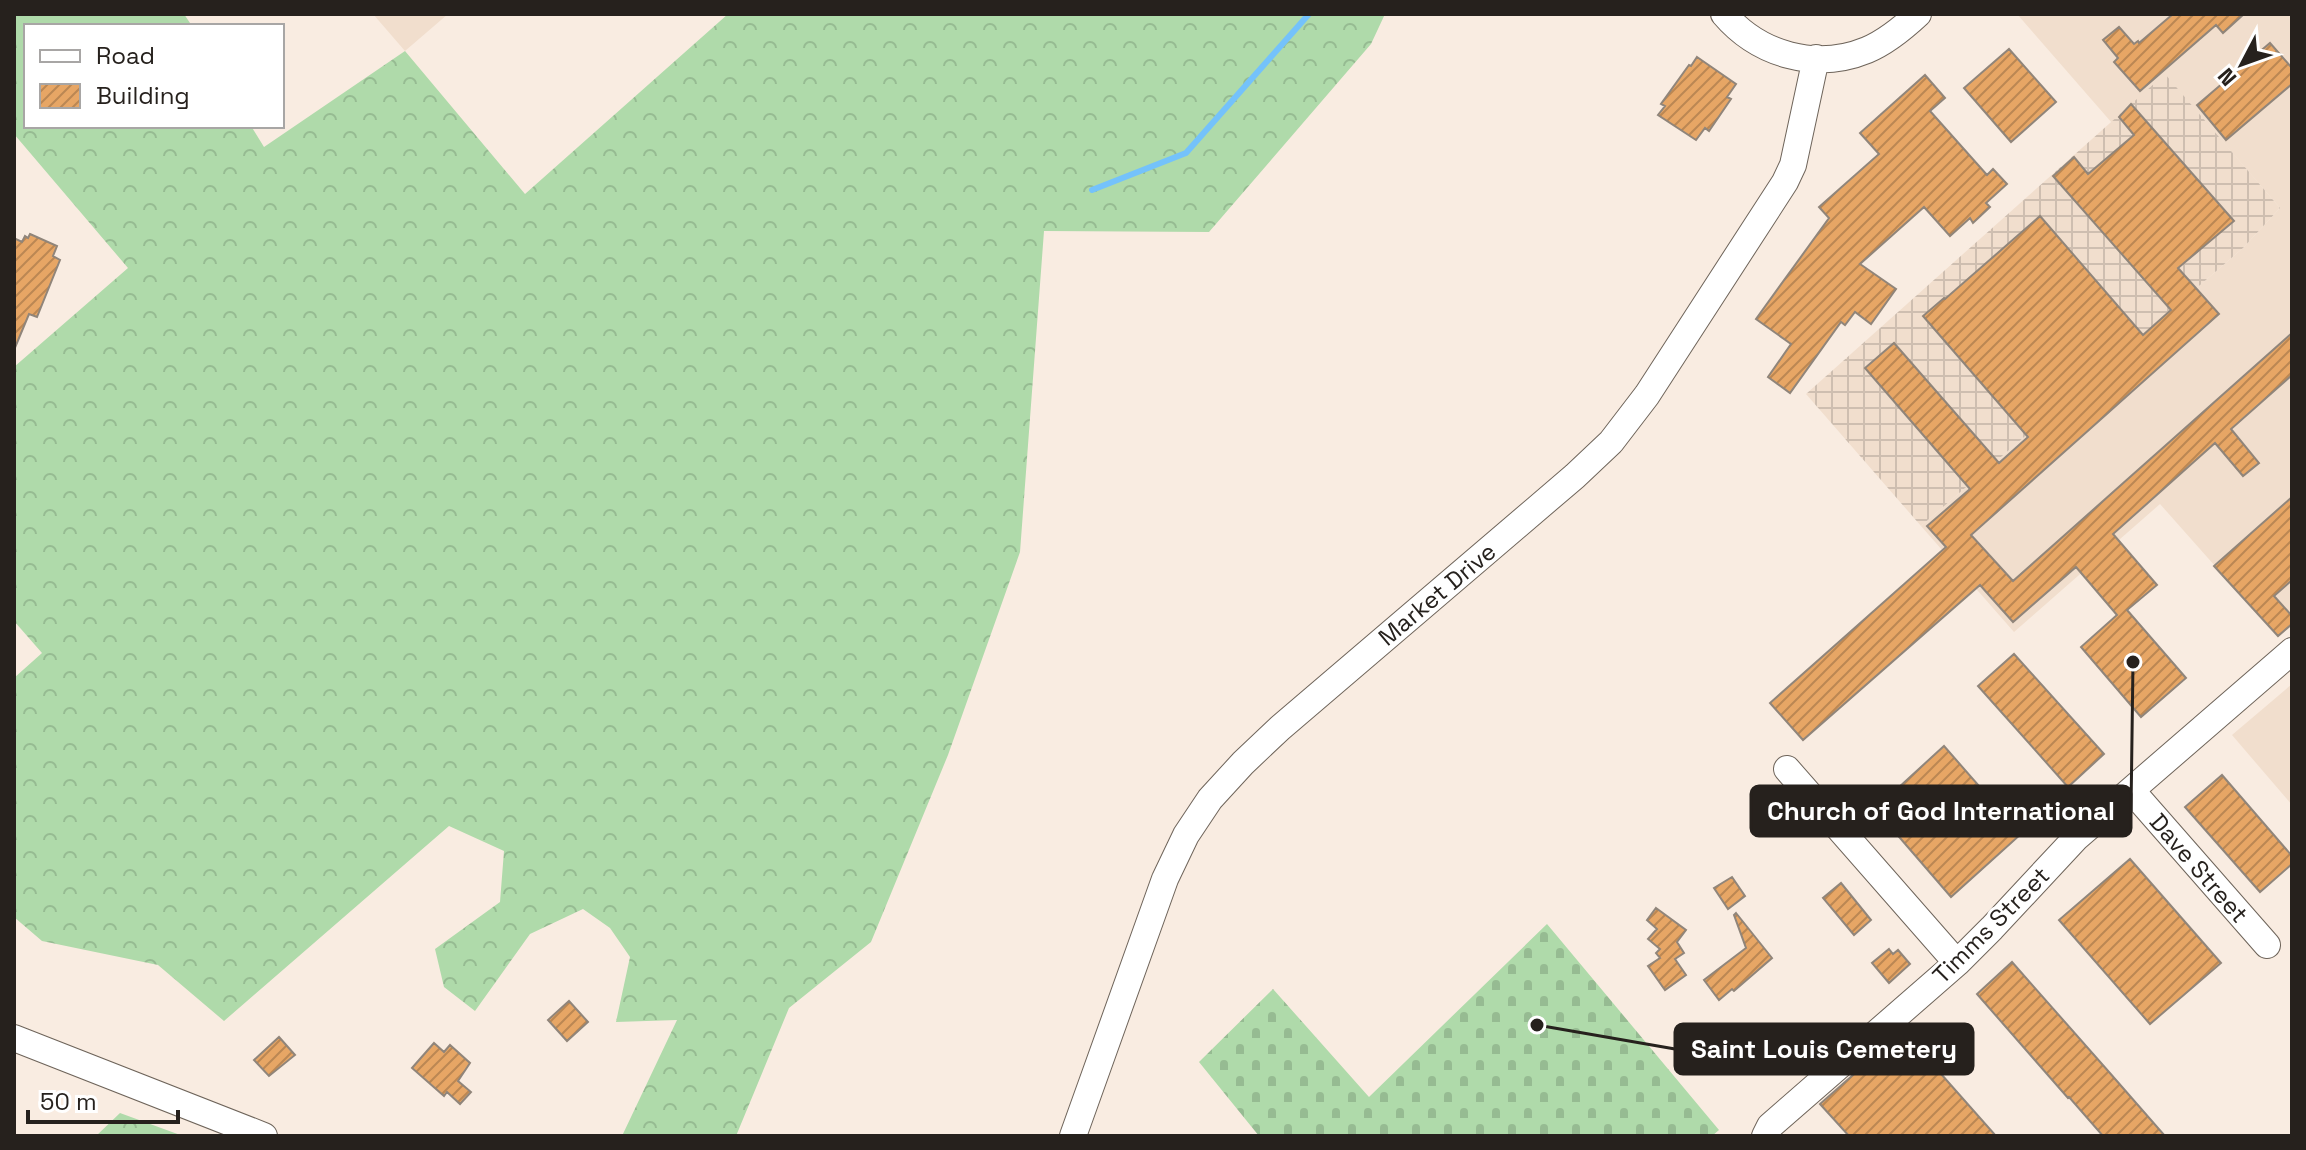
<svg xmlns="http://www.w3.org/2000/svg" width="2306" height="1150" viewBox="0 0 2306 1150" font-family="'Space Grotesk',sans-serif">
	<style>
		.built { fill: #f1decd }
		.industrial { fill: url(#industrial-grid) }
		.forest { fill: url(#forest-crowns) }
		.cemetery { fill: url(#cemetery-stones) }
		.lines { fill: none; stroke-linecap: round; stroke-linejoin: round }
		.stream { stroke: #74c2fb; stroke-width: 6 }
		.building { fill: url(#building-hatch); stroke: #90857a; stroke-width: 2 }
		.minor-casing { stroke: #6e645a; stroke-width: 28 }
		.minor { stroke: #fff; stroke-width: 26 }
		.labels { text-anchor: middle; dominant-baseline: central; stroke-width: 6; stroke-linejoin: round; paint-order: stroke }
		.street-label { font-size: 24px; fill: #26211d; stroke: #fff }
		.leader { fill: none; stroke: #26211d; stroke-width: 3 }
		.callout-dot { fill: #26211d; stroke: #fff; stroke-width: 3 }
		.callout { fill: #26211d; stroke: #26211d; stroke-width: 3 }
		.callout-label { font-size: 26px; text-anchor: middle; font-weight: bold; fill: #fff }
	</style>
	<defs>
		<pattern id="industrial-grid" width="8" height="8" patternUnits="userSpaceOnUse" patternTransform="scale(2)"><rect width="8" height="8" fill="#f1decd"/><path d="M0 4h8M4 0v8" fill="none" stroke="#cebeb0"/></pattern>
		<pattern id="forest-crowns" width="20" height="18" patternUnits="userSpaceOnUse" patternTransform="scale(2)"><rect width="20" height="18" fill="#afdaaa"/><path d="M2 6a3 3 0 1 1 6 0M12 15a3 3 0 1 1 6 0" fill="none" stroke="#96bb92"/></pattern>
		<pattern id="cemetery-stones" width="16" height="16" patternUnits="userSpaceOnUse" patternTransform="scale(2)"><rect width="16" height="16" fill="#afdaaa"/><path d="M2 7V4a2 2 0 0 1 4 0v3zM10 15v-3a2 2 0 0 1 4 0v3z" fill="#96bb92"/></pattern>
		<pattern id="building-hatch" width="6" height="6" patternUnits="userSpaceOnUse" patternTransform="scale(2)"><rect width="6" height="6" fill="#e7a665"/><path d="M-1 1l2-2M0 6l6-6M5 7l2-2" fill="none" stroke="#bb8753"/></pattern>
	</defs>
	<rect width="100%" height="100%" fill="#f9ece1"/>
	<path class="built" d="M373,14H448L405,51Z
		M2017,14H2292V624L2278,637L2160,504L2014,632L1921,526L2243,248L2280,208L2166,76L2112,123Z
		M2292,684V805L2232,735Z"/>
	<path class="industrial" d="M2165,74L2280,208L2243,248L1921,526L1806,394Z"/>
	<path class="forest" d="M14,14H184L192,26H26V126H251L264,147L405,51L525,194L728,14H1385L1371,44L1209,232L1044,231L1020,552L948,755L871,942L789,1008L736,1136H622L677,1020L616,1022L630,957L610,928L583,909L530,934L475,1011L444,987L435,949L500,902L504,851L449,826L224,1021L158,965L42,941L14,917V678L42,653L14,621V367L128,268L14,134Z
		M120,1113L183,1136H96Z"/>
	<path class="cemetery" d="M1547,924L1719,1130L1712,1136H1259L1199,1062L1273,989L1369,1097Z"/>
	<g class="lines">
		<path class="stream" d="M1092,190L1186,153L1309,14"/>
	</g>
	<path class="building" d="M2173,14H2244L2223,33L2216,25L2140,91L2114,62L2118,58L2103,40L2119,27L2134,44L2138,41L2139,43Z
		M2270,43L2292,68V84L2226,140L2197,105Z
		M2009,49L2056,102L2011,142L1964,88Z
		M1697,57L1736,84L1727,97L1731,99L1709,131L1705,128L1696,140L1658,115L1665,106L1661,104L1689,65L1691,66Z
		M1925,75L1945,98L1930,111L1987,175L1993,169L2007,184L1986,203L1990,207L1973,223L1970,218L1950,236L1924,207L1860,264L1896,289L1871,324L1855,312L1845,325L1841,322L1790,393L1768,377L1791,344L1756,319L1829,218L1819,207L1879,154L1860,133Z
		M2131,104L2234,221L2178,268L2219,314L1971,535L2013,581L2292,333V375L2231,429L2259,463L2243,476L2215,443L2113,534L2157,585L2127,610L2186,678L2141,717L2081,647L2117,615L2076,567L2013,622L1980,585L1803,740L1770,703L1946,547L1927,526L1970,489L1865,368L1894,343L1999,463L2028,437L1923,316L1944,298L1945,299L2040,216L2143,335L2171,310L2053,176L2074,157L2088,174L2134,135L2119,117Z
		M30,234L57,246L53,256L60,260L37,317L29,314L14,350V238L22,242L25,236L28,238Z
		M2292,497V580L2274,596L2292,616V624L2278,636L2214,566Z
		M2014,654L2104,754L2068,787L1978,686Z
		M1944,746L2021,834L1951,897L1875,809Z
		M2222,775L2292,856V864L2260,892L2185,807Z
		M2130,859L2221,963L2150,1024L2059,920Z
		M1732,877L1745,896L1728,909L1714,888Z
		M1841,883L1871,920L1854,935L1823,898Z
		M1656,908L1686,930L1677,942L1684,953L1675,959L1686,975L1665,990L1648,966L1660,958L1656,953L1660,949L1648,939L1657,929L1647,920Z
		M1736,913L1772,958L1734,991L1732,989L1719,1000L1704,980L1746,948L1734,915Z
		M1889,949L1893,954L1898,950L1910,964L1889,983L1872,963Z
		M2012,962L2109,1072L2165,1136H2103L2069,1097L2068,1098L1977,994Z
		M569,1001L588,1022L567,1041L548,1020Z
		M1903,1031L1996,1136H1849L1820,1104Z
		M279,1037L295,1055L269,1076L254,1060Z
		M434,1043L444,1052L450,1045L470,1063L458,1081L471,1092L460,1104L447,1092L444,1096L412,1068Z"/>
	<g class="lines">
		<g class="minor-casing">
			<path id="minor" d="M1724,14C1759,55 1816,71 1867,50C1886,42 1903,28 1918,14
				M1787,769L1957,963
				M2132,791L2267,945
				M14,1038L264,1136
				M1073,1136L1165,879L1186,835L1210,799L1243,763L1280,728L1575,476L1611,442L1647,395L1785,182L1793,165L1816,58
				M1765,1136L1770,1126L1957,963L1992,928L2076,838L2292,651"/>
		</g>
		<use href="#minor" class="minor"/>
	</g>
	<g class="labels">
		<g class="street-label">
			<text transform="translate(1437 594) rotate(-40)">Market Drive</text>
			<text transform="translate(2199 868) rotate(49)">Dave Street</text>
			<text transform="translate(1991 925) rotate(-45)">Timms Street</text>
		</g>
	</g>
	<path class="leader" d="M2133 662L2131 811M1537 1025L1675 1049"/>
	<g class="callout-dot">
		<circle cx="2133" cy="662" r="8"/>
		<circle cx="1537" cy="1025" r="8"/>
	</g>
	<g class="callout">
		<rect x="1751" y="786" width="380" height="50" rx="8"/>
		<rect x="1675" y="1024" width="298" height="50" rx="8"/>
	</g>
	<g class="callout-label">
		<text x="1941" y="820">Church of God International</text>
		<text x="1824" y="1058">Saint Louis Cemetery</text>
	</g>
	<rect width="2306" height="1150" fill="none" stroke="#26211d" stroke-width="32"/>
	<rect x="24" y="24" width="260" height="104" fill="#ffffff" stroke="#a8a6a5" stroke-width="2"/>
	<rect x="40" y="50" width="40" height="12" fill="#ffffff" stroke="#a8a6a5" stroke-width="2"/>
	<text x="96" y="64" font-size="24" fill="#26211d">Road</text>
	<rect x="40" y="84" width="40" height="24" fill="url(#building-hatch)" stroke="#a8a6a5" stroke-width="2"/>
	<text x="96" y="104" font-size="24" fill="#26211d">Building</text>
	<g transform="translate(2242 64) rotate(229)" stroke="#ffffff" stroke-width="6" paint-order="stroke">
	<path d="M0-6L14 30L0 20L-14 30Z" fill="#26211d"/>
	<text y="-12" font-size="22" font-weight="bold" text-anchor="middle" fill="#26211d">N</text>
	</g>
	<path d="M28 1110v12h150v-12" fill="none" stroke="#26211d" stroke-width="4"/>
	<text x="40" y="1110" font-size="24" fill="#26211d" stroke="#ffffff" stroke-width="6" paint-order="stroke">50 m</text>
</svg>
